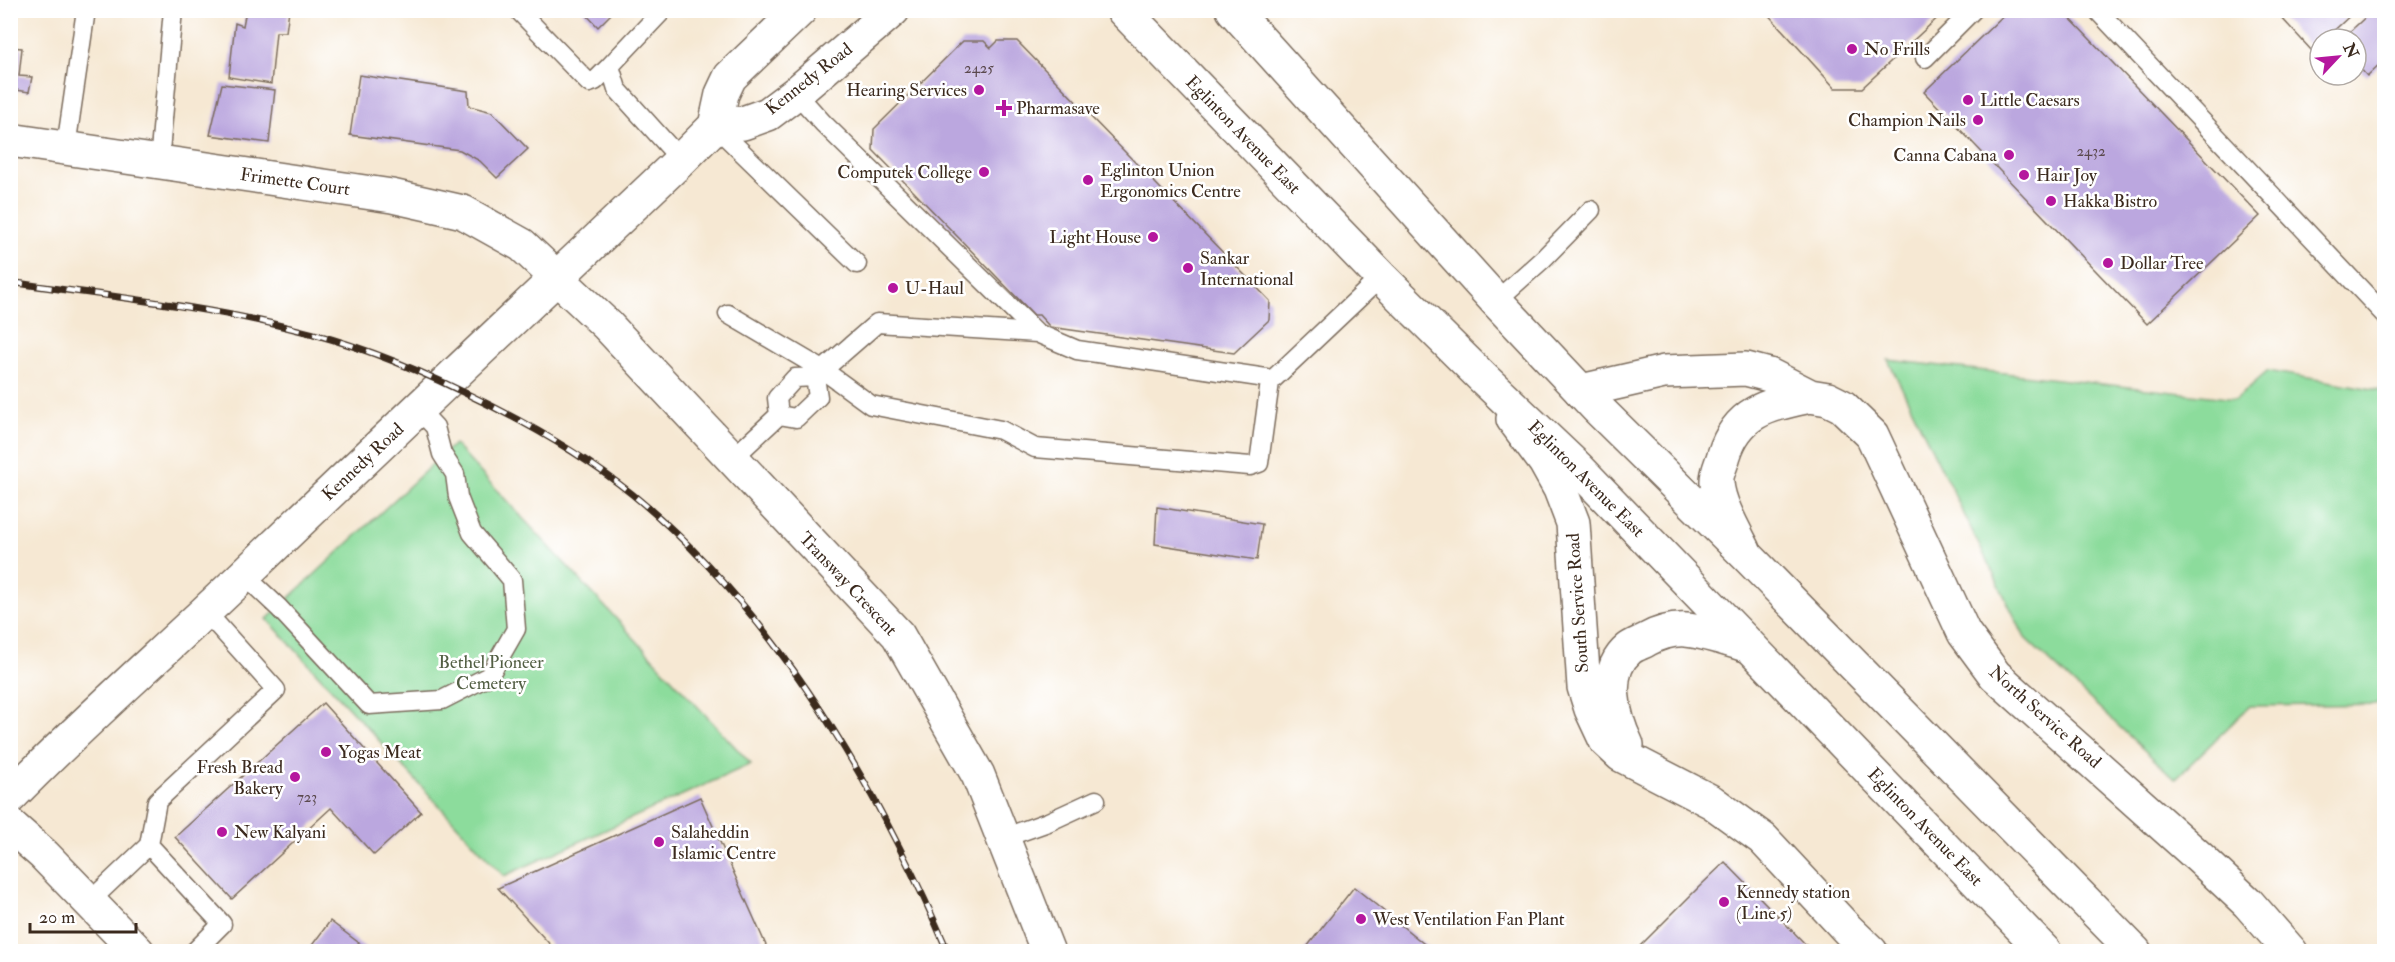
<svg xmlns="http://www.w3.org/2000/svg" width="2395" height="962" viewBox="0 0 2395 962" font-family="'IM FELL Double Pica',serif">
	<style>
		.green { fill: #8cdc9c; stroke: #64835d; stroke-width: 1.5 }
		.building { fill: #bba7df }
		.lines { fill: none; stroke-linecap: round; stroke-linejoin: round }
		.lane-casing { stroke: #7c6c5d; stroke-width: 21 }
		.street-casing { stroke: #7c6c5d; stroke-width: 36 }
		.secondary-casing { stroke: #7c6c5d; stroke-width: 36 }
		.primary-casing { stroke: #7c6c5d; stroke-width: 36 }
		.lane { stroke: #fff; stroke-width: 18 }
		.street { stroke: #fff; stroke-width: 33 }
		.secondary { stroke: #fff; stroke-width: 33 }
		.primary { stroke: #fff; stroke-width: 33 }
		.rail-casing { stroke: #3b2a1e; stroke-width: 7 }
		.rail { stroke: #fff; stroke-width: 4.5; stroke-dasharray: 14; stroke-linecap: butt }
		.poi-dot { fill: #b5179e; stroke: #fff; stroke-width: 2 }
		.labels { text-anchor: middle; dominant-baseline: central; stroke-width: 5; stroke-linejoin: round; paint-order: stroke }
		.number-label { font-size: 15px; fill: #5b494e }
		.poi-label { font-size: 18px; fill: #3b2a1e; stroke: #fff; text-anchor: start }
		.street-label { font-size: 18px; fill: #3b2a1e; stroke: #fff }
		.park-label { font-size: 18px; fill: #535f44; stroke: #fff }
	</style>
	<rect width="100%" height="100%" fill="#fff"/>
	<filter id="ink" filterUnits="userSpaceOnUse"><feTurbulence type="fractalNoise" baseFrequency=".0167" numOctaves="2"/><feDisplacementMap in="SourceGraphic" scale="12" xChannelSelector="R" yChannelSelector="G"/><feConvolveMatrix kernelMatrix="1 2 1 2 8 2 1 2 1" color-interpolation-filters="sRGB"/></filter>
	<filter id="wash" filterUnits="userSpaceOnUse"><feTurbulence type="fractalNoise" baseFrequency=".008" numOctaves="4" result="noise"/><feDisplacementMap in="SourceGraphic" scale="24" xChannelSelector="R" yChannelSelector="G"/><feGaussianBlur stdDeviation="1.35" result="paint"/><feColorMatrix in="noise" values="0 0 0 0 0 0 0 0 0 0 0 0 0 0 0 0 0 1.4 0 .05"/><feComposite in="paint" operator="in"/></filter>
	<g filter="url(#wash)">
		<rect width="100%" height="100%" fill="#f6e8d3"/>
		<path class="green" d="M1888,360L2236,399L2268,371L2384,391V704L2250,706L2175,779L2025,638Z
			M454,444L751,764L504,876L267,619Z"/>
		<g id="blocks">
			<path class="building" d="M246,10H289L286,32H276L271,84L229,77L235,23L243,26Z
				M582,10H615L598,27Z
				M1764,10H1946L1862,88H1835Z
				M2009,10H2062L2260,216L2147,324L1924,92Z
				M2284,10H2356L2325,39H2320V44L2312,51L2279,15Z
				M2373,10H2384V60L2367,76L2356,64V39H2342Z
				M963,41H984L991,48L998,41H1017L1270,301L1269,320L1234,353L1050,327L1039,315H1034L873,150L874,129Z
				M10,47L22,48L19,76L32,77L29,92L10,89Z
				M359,75L468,91L469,106L492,112L528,149L497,178L480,161L460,150L350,135Z
				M222,84L275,90L269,143L210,135Z
				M1157,507L1262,524L1257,560L1155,544Z
				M323,703L421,812L374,855L331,808L232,899L175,837Z
				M700,797L769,952H557L498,888Z
				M1725,862L1813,952H1634L1701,885Z
				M1354,887L1434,952H1303Z
				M330,921L371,952H307Z"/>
		</g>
	</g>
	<g filter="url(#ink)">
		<use href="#blocks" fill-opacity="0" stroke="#7c6c5d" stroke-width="1.5"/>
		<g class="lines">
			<g class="lane-casing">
				<path id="lane" d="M518,10L589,83L595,81L610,66
					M663,10L610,66L617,89L681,160
					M2097,10L2384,314
					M1925,58L1973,10
					M796,93L823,123L1037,333
					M715,126L857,264
					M66,147L86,10
					M159,162L173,10
					M1496,301L1543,259L1591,210
					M728,314L823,370L871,405L1001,430L1035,448L1250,466L1259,463L1270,382L1266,378L1077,350L1037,333L877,323L823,370L815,377L795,378L777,398L779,415
					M1270,382L1381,277
					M779,415L796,418L818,397L815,377
					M732,459L779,415
					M244,575L279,608L369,705L442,700L489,676L516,629L512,580L472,533L458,497L455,474L442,454L435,427L419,410
					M1003,838L1048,822L1096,800
					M149,845L222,924L194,952
					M89,902L149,845L157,801L276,690L205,611"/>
			</g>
			<g class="street-casing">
				<path id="street" d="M10,140L392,196L463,212L522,245L607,325L898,635L978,775L1048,952
					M1581,391L1664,372L1746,369L1769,375L1810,396L1828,399L1842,406L1872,435L1964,633L1995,675L2201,859L2248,903L2291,952
					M1513,419L1545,462L1560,489L1573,523L1584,687L1591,709L1606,741L1621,755L1712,802L1763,839L1848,930L1871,952
					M1744,550C1735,532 1718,503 1717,482C1716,474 1722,463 1724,455C1738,410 1769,405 1810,396
					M1627,745C1614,718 1601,672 1629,649C1634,645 1641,643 1646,640C1659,633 1671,629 1686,630C1707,632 1729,640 1749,646
					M10,825L44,855L138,952"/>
			</g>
			<g class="secondary-casing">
				<path id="secondary" d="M715,126L743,123L768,114L796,93L893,10
					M10,797C85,720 166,650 243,576C388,436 535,299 681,160L715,126L722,94L730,77L800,10"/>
			</g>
			<g class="primary-casing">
				<path id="primary" d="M1123,10L1381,277L1482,377L1578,468L2045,952
					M1233,10L1496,301L1596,407L1747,556L2135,952"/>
			</g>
			<use href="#lane" class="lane"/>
			<use href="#street" class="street"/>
			<use href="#secondary" class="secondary"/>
			<use href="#primary" class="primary"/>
			<g class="rail-casing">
				<path id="rail" d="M10,282C104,296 199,305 290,328C350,342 408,365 463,392C522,420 581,453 632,494C775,612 876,784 948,952"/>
			</g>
			<use href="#rail" class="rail"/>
		</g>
	</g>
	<g class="poi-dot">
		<circle cx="1852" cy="49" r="6"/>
		<circle cx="979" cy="90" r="6"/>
		<circle cx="1968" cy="100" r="6"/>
		<path d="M1001 99h6v6h6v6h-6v6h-6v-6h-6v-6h6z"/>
		<circle cx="1978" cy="120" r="6"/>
		<circle cx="2009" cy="155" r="6"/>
		<circle cx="984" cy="172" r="6"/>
		<circle cx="2024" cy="175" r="6"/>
		<circle cx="1088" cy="180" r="6"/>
		<circle cx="2051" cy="201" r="6"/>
		<circle cx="1153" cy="237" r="6"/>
		<circle cx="2108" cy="263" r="6"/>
		<circle cx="1188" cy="268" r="6"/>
		<circle cx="893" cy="288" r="6"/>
		<circle cx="326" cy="752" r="6"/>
		<circle cx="295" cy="777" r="6"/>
		<circle cx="222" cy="832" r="6"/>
		<circle cx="659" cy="842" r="6"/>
		<circle cx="1724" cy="902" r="6"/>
		<circle cx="1361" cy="919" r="6"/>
	</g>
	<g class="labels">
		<g class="number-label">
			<text x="979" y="68">2425</text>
			<text x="2091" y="151">2432</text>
			<text x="307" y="797">723</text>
		</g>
		<g class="poi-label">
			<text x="1864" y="49">No Frills</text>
			<text x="967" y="90" text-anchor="end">Hearing Services</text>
			<text x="1980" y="100">Little Caesars</text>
			<text x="1016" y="108">Pharmasave</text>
			<text x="1966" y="120" text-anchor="end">Champion Nails</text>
			<text x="1997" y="155" text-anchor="end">Canna Cabana</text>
			<text x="1100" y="170">Eglinton Union<tspan x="1100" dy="21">Ergonomics Centre</tspan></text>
			<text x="972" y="172" text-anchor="end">Computek College</text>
			<text x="2036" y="175">Hair Joy</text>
			<text x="2063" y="201">Hakka Bistro</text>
			<text x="1141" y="237" text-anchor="end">Light House</text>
			<text x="1200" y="258">Sankar<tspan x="1200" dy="21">International</tspan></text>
			<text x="2120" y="263">Dollar Tree</text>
			<text x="905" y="288">U-Haul</text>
			<text x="338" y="752">Yogas Meat</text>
			<text x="283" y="767" text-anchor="end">Fresh Bread<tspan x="283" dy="21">Bakery</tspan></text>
			<text x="234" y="832">New Kalyani</text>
			<text x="671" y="832">Salaheddin<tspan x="671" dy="21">Islamic Centre</tspan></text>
			<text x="1736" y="892">Kennedy station<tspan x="1736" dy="21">(Line 5)</tspan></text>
			<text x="1373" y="919">West Ventilation Fan Plant</text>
		</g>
		<g class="street-label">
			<text transform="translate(809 79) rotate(-38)">Kennedy Road</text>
			<text transform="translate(1243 135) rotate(46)">Eglinton Avenue East</text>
			<text transform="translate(295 182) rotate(8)">Frimette Court</text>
			<text transform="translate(363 462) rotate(-43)">Kennedy Road</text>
			<text transform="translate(1586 479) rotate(45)">Eglinton Avenue East</text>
			<text transform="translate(848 584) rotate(47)">Transway Crescent</text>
			<text transform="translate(1578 603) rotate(-94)">South Service Road</text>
			<text transform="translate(2045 717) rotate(42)">North Service Road</text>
			<text transform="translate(1925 827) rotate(46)">Eglinton Avenue East</text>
		</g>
		<g class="park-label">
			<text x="491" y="662">Bethel Pioneer<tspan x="491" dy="21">Cemetery</tspan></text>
		</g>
	</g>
	<rect width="2395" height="962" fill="none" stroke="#fff" stroke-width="36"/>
	<g transform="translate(2338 57) rotate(64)"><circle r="28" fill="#ffffff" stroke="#b1aaa5" stroke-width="1.5"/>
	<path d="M0-4.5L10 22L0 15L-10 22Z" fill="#b5179e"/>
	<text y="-9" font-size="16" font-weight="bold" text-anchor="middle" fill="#3b2a1e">N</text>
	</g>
	<path d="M30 923v9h106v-9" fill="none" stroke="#3b2a1e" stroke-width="3"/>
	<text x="39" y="923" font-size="18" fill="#3b2a1e" stroke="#ffffff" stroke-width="4.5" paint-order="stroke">20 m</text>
</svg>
